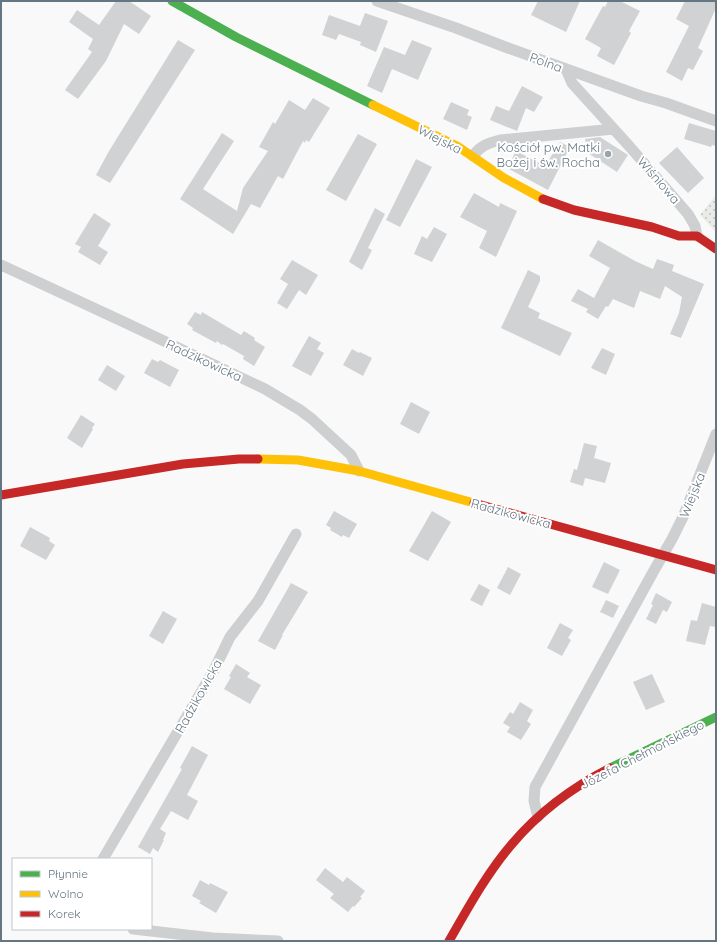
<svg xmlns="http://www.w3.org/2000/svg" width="717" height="942" viewBox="0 0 717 942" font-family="Quicksand,sans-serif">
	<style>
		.park { fill: url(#park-dots) }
		.building { fill: #d0d2d3 }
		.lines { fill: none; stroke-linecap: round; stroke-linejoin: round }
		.street { stroke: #cecfd0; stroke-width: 11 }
		.fast { stroke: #4caf50; stroke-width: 9 }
		.slow { stroke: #ffc107; stroke-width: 9 }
		.jam { stroke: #c62828; stroke-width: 9 }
		.poi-dot { fill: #99a4ac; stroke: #fff; stroke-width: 1.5 }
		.labels { text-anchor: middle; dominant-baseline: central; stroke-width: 4; stroke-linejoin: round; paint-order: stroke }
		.street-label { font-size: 13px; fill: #657683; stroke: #fff }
		.poi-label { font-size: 13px; fill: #657683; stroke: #fff; text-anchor: end }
	</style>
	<defs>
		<pattern id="park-dots" width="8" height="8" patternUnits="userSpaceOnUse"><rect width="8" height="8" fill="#e8ebe6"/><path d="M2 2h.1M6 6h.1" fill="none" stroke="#c0c3c0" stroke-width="1.8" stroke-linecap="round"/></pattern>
	</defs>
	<rect width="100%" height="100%" fill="#f9f9f9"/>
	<path class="park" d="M716,195V232L700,215Z"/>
	<path class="building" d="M116,1H129L151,16L139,34L124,24L106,61L78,99L65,90L92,52L88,49L93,39L69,22L77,10L99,25Z
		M538,1H580L566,32L531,15Z
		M608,1H620L640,11L629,31L631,33L614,65L597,56L601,48L585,39L603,6L605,7Z
		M685,1H716V8L698,48L703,51L693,70L688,68L682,81L666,72L689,26L676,19Z
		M365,13L388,21L376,52L360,45L361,42L339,34L336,40L322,35L329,15L360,26Z
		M178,40L195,50L110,183L96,175L109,151Z
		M412,40L432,48L418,80L392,69L382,93L367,86L384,47L405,55Z
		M522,86L543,97L534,112L526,108L517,131L490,120L496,106L509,111Z
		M313,98L330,108L309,142L306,140L305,143L303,141L283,179L278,176L260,208L251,204L233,234L180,199L222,133L234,141L203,189L237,211L243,188L268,151L259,147L273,122L275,124L289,100L305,110Z
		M451,102L469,110L467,115L472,117L467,130L443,119Z
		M689,123L716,131V146L712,145L711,147L684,139Z
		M358,134L377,144L346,201L326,190Z
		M600,137L628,155L617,172L588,153L585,139Z
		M560,142L570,147L548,190L507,168L516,151L545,166Z
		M677,147L704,178L688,193L659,163Z
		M416,159L432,167L400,227L386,220Z
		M474,193L499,207L500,203L517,211L496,257L479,248L487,231L460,217Z
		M375,208L385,214L368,248L372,250L362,270L349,262Z
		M94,213L111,224L98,246L108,252L100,265L78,252L81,247L75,244Z
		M434,227L447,234L432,262L414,254L422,236L427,239Z
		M598,240L635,261L653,269L657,259L674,265L672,271L704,284L681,338L670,334L679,313L682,297L665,286L660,299L640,291L634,308L613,299L608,307L606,306L598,319L586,312L588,309L571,301L578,289L594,298L610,268L589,256Z
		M292,260L318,275L306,295L299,290L287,309L277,303L288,284L280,279Z
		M528,270L540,276V281L528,307L540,313L538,318L572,333L560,356L501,328Z
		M195,312L201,315L202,312L241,335L244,331L255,338L254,340L265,347L254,366L243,359L244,356L223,344L222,345L217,341L216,343L192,330L193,328L187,324Z
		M309,336L321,343L317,349L324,353L311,376L292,366Z
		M602,348L615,354L606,375L591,368Z
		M352,349L359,353L360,352L372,358L363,376L343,365Z
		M152,359L158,362L160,360L179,370L170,387L144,373Z
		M107,365L125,376L116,391L98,380Z
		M411,402L430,412L419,434L400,424Z
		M81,415L95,424L92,428L93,429L82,448L67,438Z
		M584,443L597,446L594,458L611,463L605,483L585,478L583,486L570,482L574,469L577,470Z
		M334,511L357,524L349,538L343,535L342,537L330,530L331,528L326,525Z
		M432,511L451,522L428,561L409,551Z
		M30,527L50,538L49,541L55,545L46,560L20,546Z
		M604,562L620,570L608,594L592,587Z
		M508,567L521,574L510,595L497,588Z
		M291,583L308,592L282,635H283L275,650L258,641Z
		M479,584L490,590L482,606L470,600Z
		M656,593L672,602L667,612L663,610L656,624L646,619L653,605L651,604Z
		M606,600L619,606L613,618L600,612Z
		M702,603L716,607V627L710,626L705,645L686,641L691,620L697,621Z
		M163,611L177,619L163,644L149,636Z
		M560,623L573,630L568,638L571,640L562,656L547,648Z
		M236,664L250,673L247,677L261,685L250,704L224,689L231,677L229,676Z
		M652,674L665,702L646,710L633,682Z
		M520,702L533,710L527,721L531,724L521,740L507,732L510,727L503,723L510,712L513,714Z
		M192,746L208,755L187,795L198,801L188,820L171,811L160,829L166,833L163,840H164L158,852L153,848L150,854L138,847L182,769L180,768Z
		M325,868L343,882L347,877L365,891L360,897L362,898L354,907L353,906L348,912L330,898L334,894L316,880Z
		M200,880L209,885L210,883L228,892L216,913L199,903L201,901L192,896Z"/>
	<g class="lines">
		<path class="street" d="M377,1L456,28L508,48L641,96L666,103L716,121
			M566,69L572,83L630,147L688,214L695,226L697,236
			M473,156C480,146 488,143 500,140L614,129
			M1,265L126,323L265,389L300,410L312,419L351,455L359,471
			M538,817L534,801L535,787L652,574L672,539L683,517L716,434
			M103,859L214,670L230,637L258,601L296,534
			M133,929L213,938L278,941"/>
		<path class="fast" d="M172,1L236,37L373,105
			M610,768L716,717"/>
		<path class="slow" d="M373,105L457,146L504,178L543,199
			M258,459L298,460L359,471L474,503"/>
		<path class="jam" d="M543,199L574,210L652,227L679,236H697L716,249
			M1,495L183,464L239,459H258
			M474,503L716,570
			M449,941C468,908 487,873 512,844C539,812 573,787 610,768"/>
	</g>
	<circle class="poi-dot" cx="608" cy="154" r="4"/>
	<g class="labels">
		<g class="street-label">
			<text transform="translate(546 62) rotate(20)">Polna</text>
			<text transform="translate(440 139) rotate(27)">Wiejska</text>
			<text transform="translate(659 180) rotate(49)">Wiśniowa</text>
			<text transform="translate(204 360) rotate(25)">Radzikowicka</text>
			<text transform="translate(692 495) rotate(-68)">Wiejska</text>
			<text transform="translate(511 513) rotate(15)">Radzikowicka</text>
			<text transform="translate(198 696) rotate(-61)">Radzikowicka</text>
			<text transform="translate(642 754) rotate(-27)">Józefa Chełmońskiego</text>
		</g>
		<g class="poi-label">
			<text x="600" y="147">Kościół pw. Matki<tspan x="600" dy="15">Bożej i św. Rocha</tspan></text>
		</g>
	</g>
	<rect width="717" height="942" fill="none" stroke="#657683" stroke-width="4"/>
	<rect x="12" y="858" width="140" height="72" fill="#ffffff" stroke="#c1c8cd"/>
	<rect x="20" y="871" width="20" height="6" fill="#4caf50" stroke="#c1c8cd"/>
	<text x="48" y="878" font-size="12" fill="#657683">Płynnie</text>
	<rect x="20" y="891" width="20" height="6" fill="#ffc107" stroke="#c1c8cd"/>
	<text x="48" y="898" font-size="12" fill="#657683">Wolno</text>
	<rect x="20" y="911" width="20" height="6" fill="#c62828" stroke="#c1c8cd"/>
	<text x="48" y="918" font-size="12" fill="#657683">Korek</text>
</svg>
